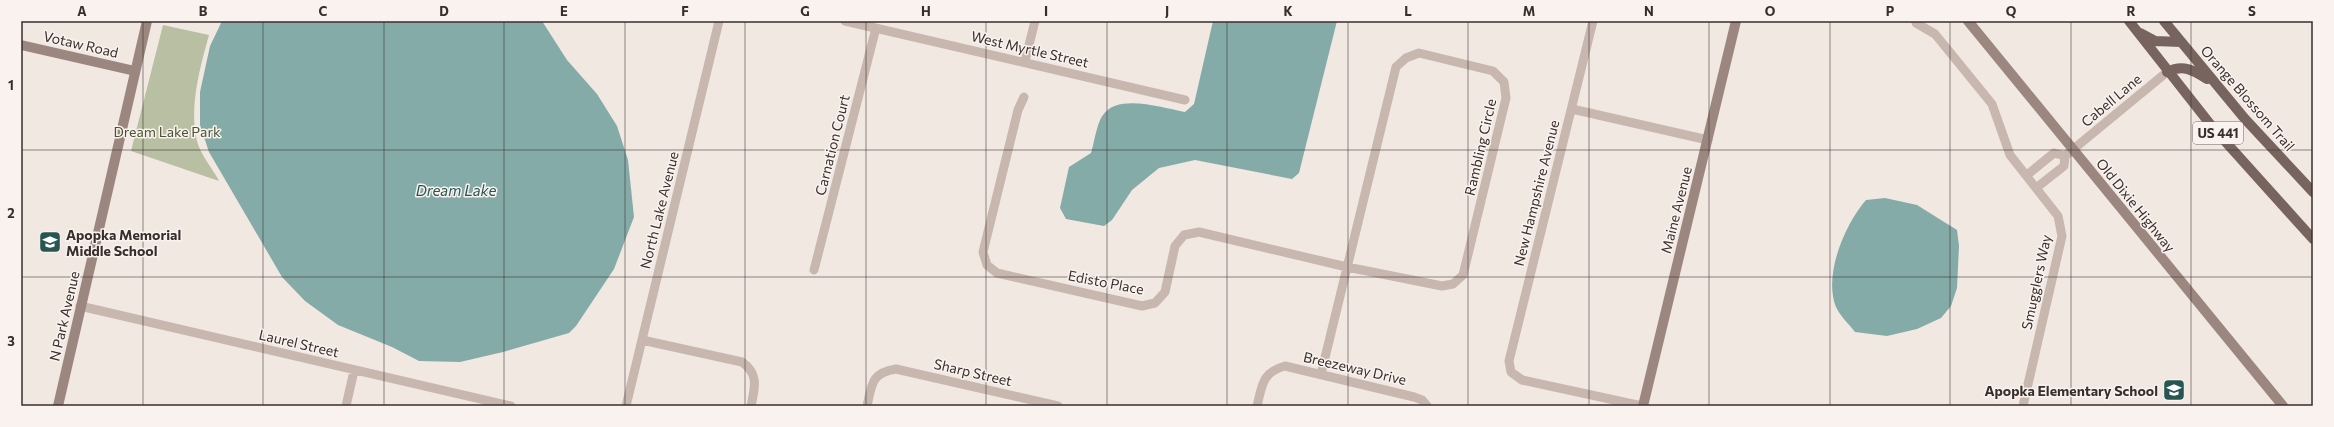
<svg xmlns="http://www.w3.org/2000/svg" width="2334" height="427" viewBox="0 0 2334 427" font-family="Commissioner,sans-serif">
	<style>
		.green { fill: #b9bfa3 }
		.water { fill: #84aba8 }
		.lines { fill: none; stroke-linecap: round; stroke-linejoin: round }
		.street { stroke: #c8b7af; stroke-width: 9 }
		.secondary { stroke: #9c8780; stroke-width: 10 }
		.primary { stroke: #78645f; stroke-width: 10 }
		.grid { fill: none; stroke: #382e2c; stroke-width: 1; stroke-opacity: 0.55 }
		.labels { text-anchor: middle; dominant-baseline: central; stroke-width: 3; stroke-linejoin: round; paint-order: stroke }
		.shield { fill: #f9f2ee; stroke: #726966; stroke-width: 1 }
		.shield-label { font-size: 13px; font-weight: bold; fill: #382e2c }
		.street-label { font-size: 14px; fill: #382e2c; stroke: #f9f2ee }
		.park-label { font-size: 14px; fill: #4b5332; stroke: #f9f2ee }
		.poi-label { font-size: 14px; font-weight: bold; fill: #382e2c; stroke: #f9f2ee; text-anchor: start }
		.water-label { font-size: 15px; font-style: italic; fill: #265552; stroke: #f9f2ee }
		.neatline { fill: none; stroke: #382e2c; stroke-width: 1.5 }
		.grid-label { font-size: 13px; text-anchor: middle; font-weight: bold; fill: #382e2c }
	</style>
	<rect width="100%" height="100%" fill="#f1e8e2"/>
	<path class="green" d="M163,25L209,35C200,68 189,106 197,141C200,154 213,169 219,181L131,151Z"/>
	<path class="water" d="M222,21H542L567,60L597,94L617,126L628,160L634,217L614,269L576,326L569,333L503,352L460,362L419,361L392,347L338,325L305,301L282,277L209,152L200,125V92L210,46Z
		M1213,21H1337L1299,173L1292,179L1195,160L1159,168L1132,190L1112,220L1104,226L1066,219L1060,208L1069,167L1091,153C1094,144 1097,122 1103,115C1118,93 1163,108 1185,112L1194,104Z
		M1885,198L1917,205L1957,230L1959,246L1957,288L1951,306L1941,318L1917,329L1887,336L1855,332C1849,324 1840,316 1836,307C1823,275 1845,224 1866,200Z"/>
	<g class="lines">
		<path class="street" d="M845,21L1185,100
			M1593,21L1509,361L1511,372L1522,380L1642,406
			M1916,23L1935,34L1992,104L2010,155L2058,216L2062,236L2023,406
			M1025,61L1035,21
			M1024,97L1018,110L983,252L987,265L997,273L1142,306L1155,303L1165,292L1175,246L1184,235L1199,232L1347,267L1442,286L1453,284L1463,275L1506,98L1504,82L1493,71L1419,53L1406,58L1396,67L1321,374
			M1572,109L1708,140
			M2065,156L2167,72
			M2027,175L2054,153L2065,156
			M2036,188L2064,166L2065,156
			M814,270L876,28
			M80,306L511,406
			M642,340L742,362C759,374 755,387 751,406
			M346,406L354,371
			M626,406L719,21
			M867,406C872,384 871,373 896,369L1058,406
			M1257,406C1262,386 1262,372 1285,366L1414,397L1422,400L1427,406"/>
		<path class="secondary" d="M1968,21L2283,406
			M21,45L135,71
			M58,406L147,21
			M1643,406L1736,21"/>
		<path class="primary" d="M2129,21L2214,129L2313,239
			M2164,21L2245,119L2313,192
			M2140,33L2155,41L2181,42
			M2167,72C2183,64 2193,70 2207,79"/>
	</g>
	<path class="grid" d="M143,21V406M263,21V406M384,21V406M504,21V406M625,21V406M745,21V406M866,21V406M986,21V406M1107,21V406M1227,21V406M1348,21V406M1468,21V406M1589,21V406M1709,21V406M1830,21V406M1950,21V406M2071,21V406M2191,21V406M21,150H2313M21,277H2313"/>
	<defs>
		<g id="school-square" transform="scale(1.15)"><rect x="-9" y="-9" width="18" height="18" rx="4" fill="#265552" stroke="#f9f2ee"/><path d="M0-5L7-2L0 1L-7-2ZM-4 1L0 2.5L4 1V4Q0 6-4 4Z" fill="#fff"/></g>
	</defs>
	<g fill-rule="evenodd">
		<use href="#school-square" x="50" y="242"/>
		<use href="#school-square" x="2174" y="390"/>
	</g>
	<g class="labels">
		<rect class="shield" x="2193" y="122" width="50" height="22" rx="3"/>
		<g class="shield-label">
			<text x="2218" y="133">US 441</text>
		</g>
		<g class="street-label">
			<text transform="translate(81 44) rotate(13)">Votaw Road</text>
			<text transform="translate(1030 49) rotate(13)">West Myrtle Street</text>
			<text transform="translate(2248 98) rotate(49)">Orange Blossom Trail</text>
			<text transform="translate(2111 100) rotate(-40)">Cabell Lane</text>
			<text transform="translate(832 145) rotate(-76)">Carnation Court</text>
			<text transform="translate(1480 147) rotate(-77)">Rambling Circle</text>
			<text transform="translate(1536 193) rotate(-76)">New Hampshire Avenue</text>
			<text transform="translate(2136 205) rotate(51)">Old Dixie Highway</text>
			<text transform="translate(659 210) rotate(-76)">North Lake Avenue</text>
			<text transform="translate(1676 210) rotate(-76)">Maine Avenue</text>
			<text transform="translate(1106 282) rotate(11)">Edisto Place</text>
			<text transform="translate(2036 282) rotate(-78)">Smugglers Way</text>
			<text transform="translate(64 316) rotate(-77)">N Park Avenue</text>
			<text transform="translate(299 343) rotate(13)">Laurel Street</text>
			<text transform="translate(1355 368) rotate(13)">Breezeway Drive</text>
			<text transform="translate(973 372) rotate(13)">Sharp Street</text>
		</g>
		<g class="park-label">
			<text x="167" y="131">Dream Lake Park</text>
		</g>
		<g class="poi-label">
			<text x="66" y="234">Apopka Memorial<tspan x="66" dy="16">Middle School</tspan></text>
			<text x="2158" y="390" text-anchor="end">Apopka Elementary School</text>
		</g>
		<g class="water-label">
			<text x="456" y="190">Dream Lake</text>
		</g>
	</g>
	<rect width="2334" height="427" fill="none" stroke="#f9f2ee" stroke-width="44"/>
	<rect x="22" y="22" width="2290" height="383" class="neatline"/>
	<g class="grid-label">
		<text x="82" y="16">A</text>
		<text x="203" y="16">B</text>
		<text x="323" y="16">C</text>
		<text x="444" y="16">D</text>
		<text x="564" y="16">E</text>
		<text x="685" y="16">F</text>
		<text x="805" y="16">G</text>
		<text x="926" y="16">H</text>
		<text x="1046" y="16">I</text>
		<text x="1167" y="16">J</text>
		<text x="1288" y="16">K</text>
		<text x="1408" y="16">L</text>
		<text x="1529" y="16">M</text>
		<text x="1649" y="16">N</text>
		<text x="1770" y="16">O</text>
		<text x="1890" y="16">P</text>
		<text x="2011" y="16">Q</text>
		<text x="2131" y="16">R</text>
		<text x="2252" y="16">S</text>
		<text x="11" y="90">1</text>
		<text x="11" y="218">2</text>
		<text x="11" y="346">3</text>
	</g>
</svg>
